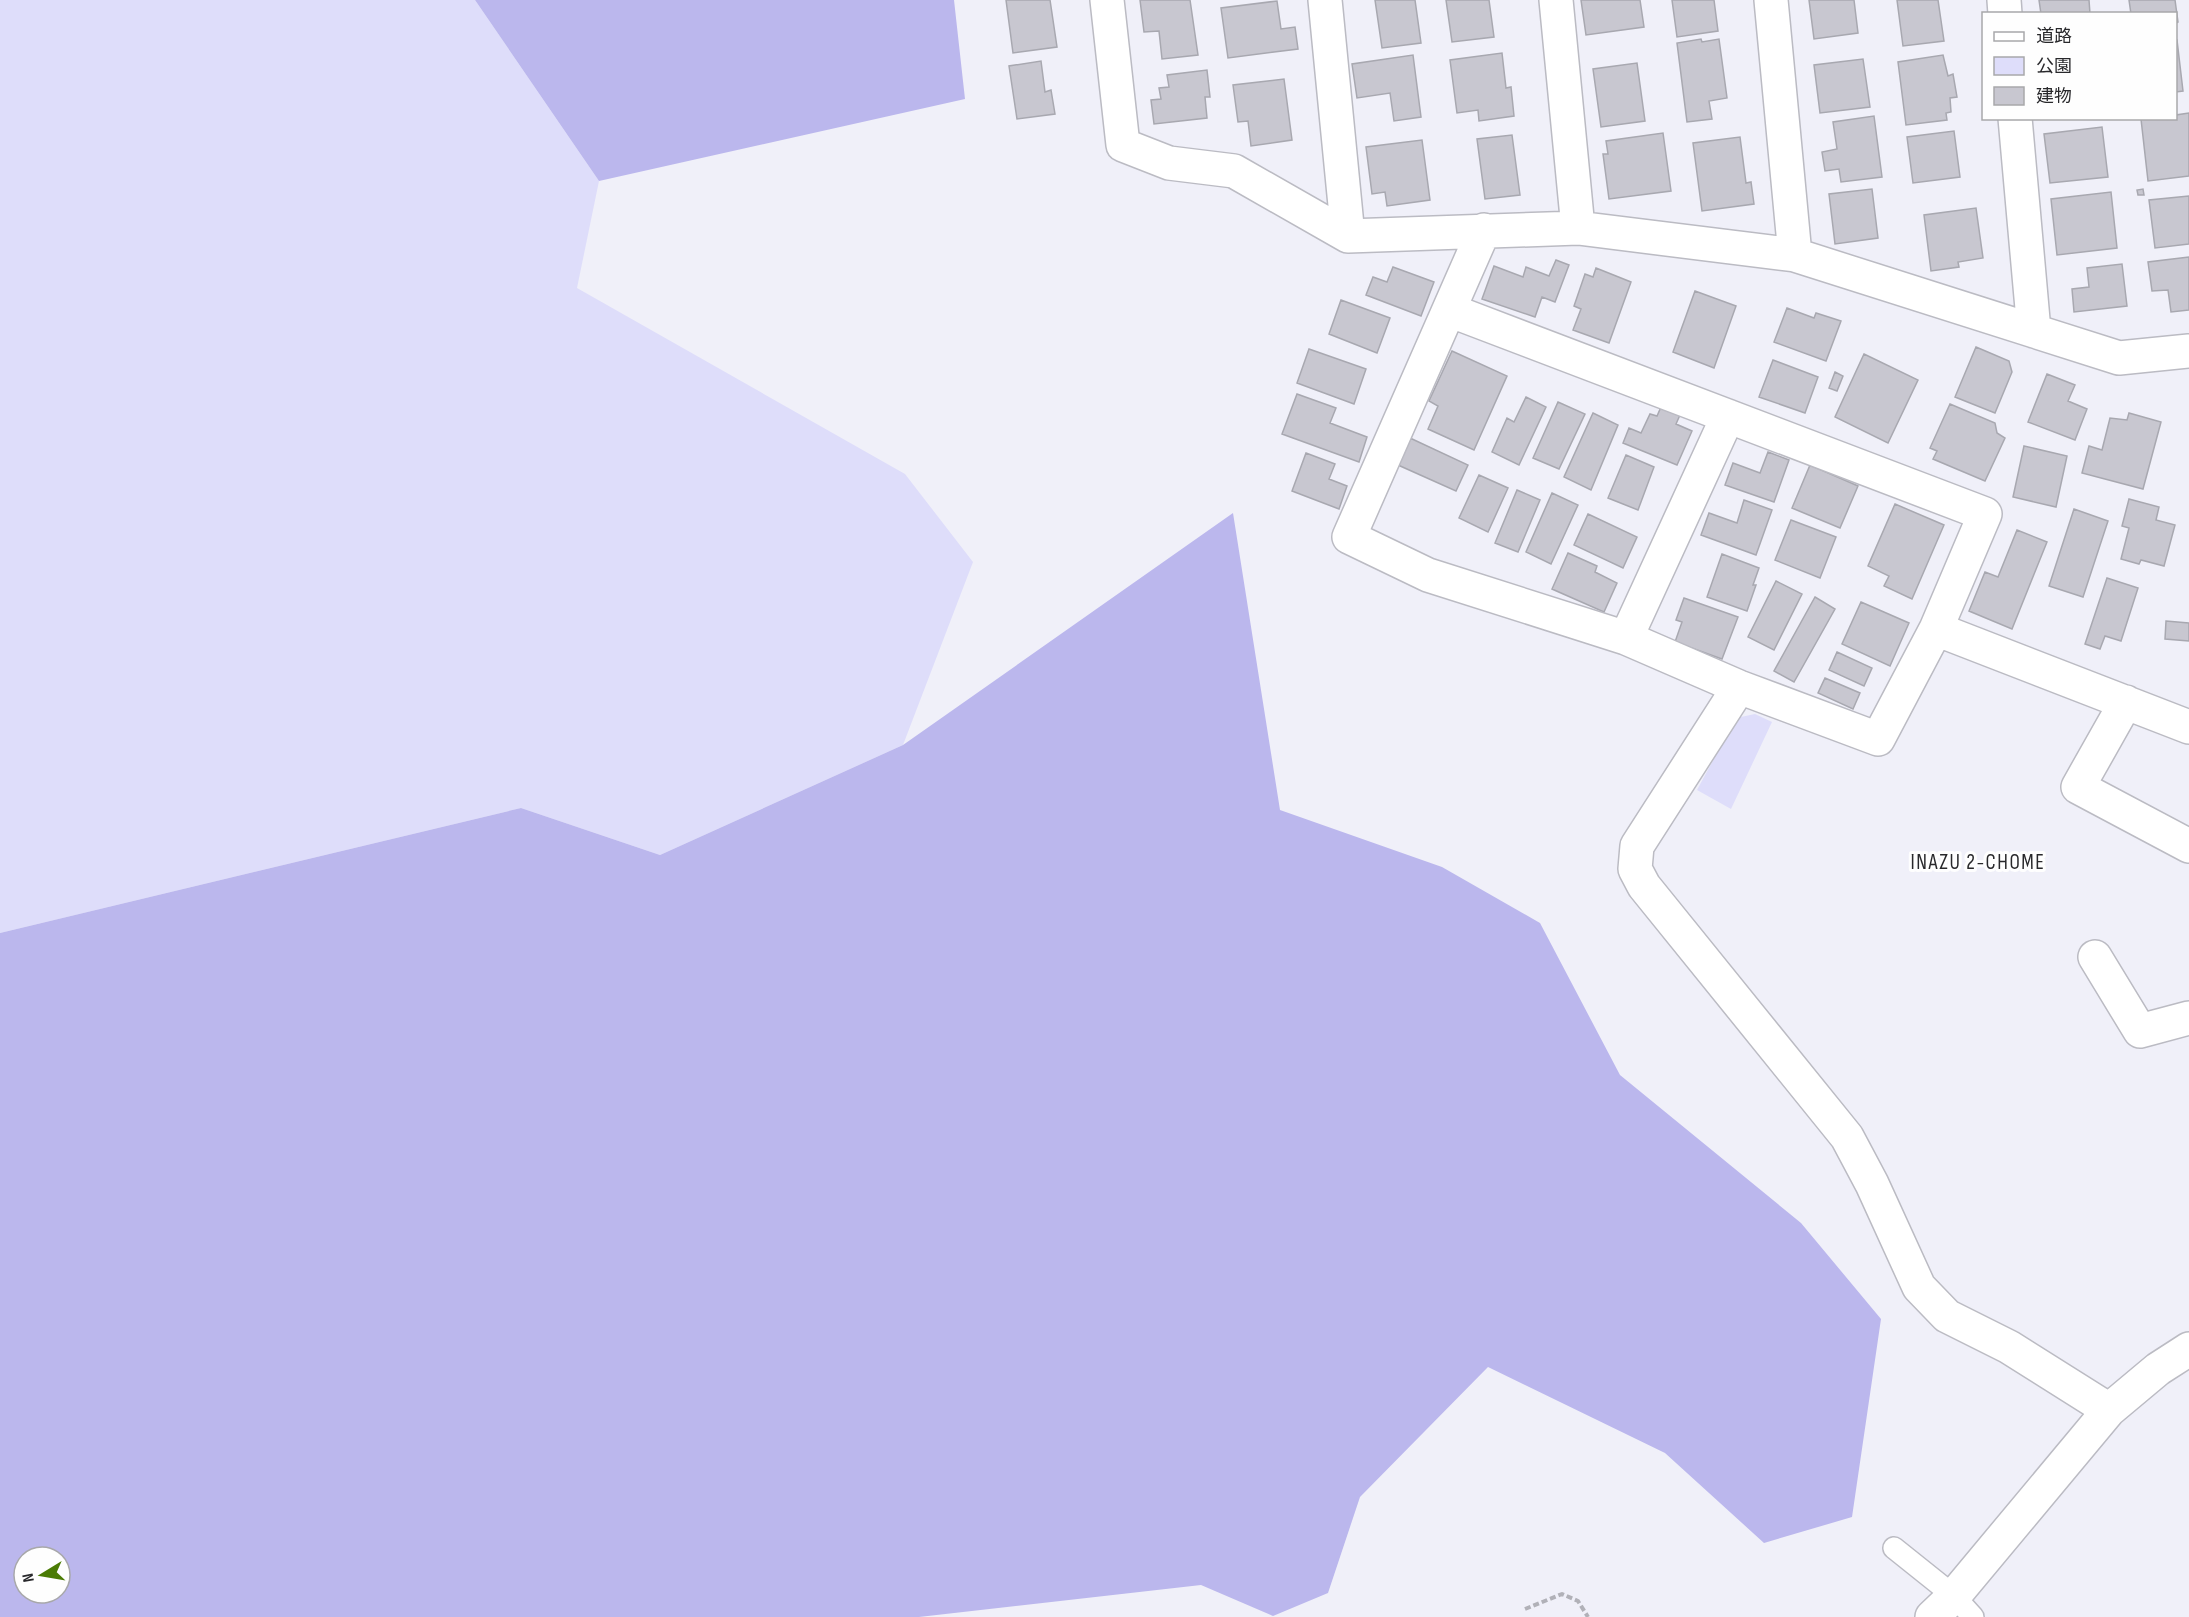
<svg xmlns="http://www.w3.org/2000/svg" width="2189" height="1617" viewBox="0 0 2189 1617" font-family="'Sofia Sans Condensed','Noto Sans JP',sans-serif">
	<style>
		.green { fill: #deddfa }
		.forest { fill: #bbb7ed; fill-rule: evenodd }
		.building { fill: #c8c7d0; stroke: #a8a8b0; stroke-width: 1.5 }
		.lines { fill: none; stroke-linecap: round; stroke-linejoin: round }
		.service-casing { stroke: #bbbbc3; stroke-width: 24 }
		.minor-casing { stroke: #bbbbc3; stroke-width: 36 }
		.path { stroke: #b1b1b8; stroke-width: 4; stroke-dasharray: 6 3; stroke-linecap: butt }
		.service { stroke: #fff; stroke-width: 21 }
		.minor { stroke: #fff; stroke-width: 33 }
		.labels { text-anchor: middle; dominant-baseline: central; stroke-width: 6; stroke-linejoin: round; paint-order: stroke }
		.neighbourhood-label { font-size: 21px; letter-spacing: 1.5px; fill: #28282b; stroke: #fefefe }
	</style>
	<rect width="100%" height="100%" fill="#f0f0f9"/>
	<path class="green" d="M0,0H475L599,181L577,288L905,474L973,562L903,745L660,855L521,808L0,933Z
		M1755,714L1772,722L1731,809L1697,790L1736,718Z"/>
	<path class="forest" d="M475,0H954L965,99L599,181Z
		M1233,513L1280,810L1442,867L1540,923L1620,1075L1801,1223L1881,1319L1852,1517L1764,1543L1665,1453L1488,1367L1360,1497L1328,1593L1273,1616L1201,1585L919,1617H0V933L521,808L660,855L903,745ZM24,1557H60V1593H24Z"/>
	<path class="building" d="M1006,0H1050L1057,47L1013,53Z
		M1140,0H1190L1198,55L1162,59L1159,31L1144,32Z
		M1375,0H1415L1421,43L1382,48Z
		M1446,0H1489L1494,37L1452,42Z
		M1581,0H1640L1644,27L1586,35Z
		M1672,0H1714L1718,31L1677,37Z
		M1809,0H1854L1858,33L1814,39Z
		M1897,0H1938L1944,41L1903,46Z
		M2039,0H2089L2090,14H2041Z
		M2129,0H2175L2178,22L2176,23V14H2131Z
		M1277,1L1281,29L1295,27L1298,49L1228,58L1221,8Z
		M1701,39L1702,42L1719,39L1727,98L1709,101L1712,119L1687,122L1677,43Z
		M2176,40H2177L2183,91L2176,92Z
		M1502,53L1506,88L1511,87L1514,116L1479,121L1478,110L1457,113L1450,60Z
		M1413,55L1421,117L1394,121L1390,93L1357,98L1352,64Z
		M1943,55L1948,76L1953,74L1957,97L1950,98L1951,112L1946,113L1947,120L1906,125L1898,62Z
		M1863,59L1870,107L1820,113L1814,65Z
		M1041,61L1045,92L1051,90L1055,114L1017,119L1009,66Z
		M1637,63L1645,121L1601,127L1593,69Z
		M1207,70L1210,97H1205L1207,118L1154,124L1151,100L1161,99L1159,88L1169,87L1167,75Z
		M1284,79L1292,140L1251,146L1248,121L1238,122L1233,85Z
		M2189,113V176L2148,181L2141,119L2176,118V115Z
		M1874,116L1882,177L1841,182L1839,169L1825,171L1822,152L1837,149L1833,122Z
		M2102,127L2108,177L2050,183L2044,134Z
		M1954,131L1960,177L1913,183L1907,137Z
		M1663,133L1671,191L1609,199L1603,154H1608L1606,141Z
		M1512,135L1520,195L1485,199L1477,139Z
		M1740,137L1746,183L1751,182L1754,204L1702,211L1693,143Z
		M1422,140L1430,200L1387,206L1385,192L1372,194L1366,147Z
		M1872,189L1878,238L1835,244L1829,194Z
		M2143,189L2144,195H2138L2137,190Z
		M2111,192L2117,248L2057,255L2051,199Z
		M2189,196V244L2155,248L2149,200Z
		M1976,208L1983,258L1958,262L1959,267L1931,271L1924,215Z
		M2189,257V310L2171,312L2168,290L2152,291L2148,262Z
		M1556,260L1569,265L1555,302L1542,297L1535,317L1482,299L1494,266L1523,277L1526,267L1549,276Z
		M2122,264L2127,306L2074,312L2072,289L2089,287L2087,268Z
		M1393,267L1434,282L1421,316L1366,295L1373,277L1387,282Z
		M1596,268L1631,282L1609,343L1573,330L1581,309L1574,306L1585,274L1593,277Z
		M1695,291L1736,306L1714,368L1673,352Z
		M1341,300L1390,318L1377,353L1329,334Z
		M1787,308L1814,318L1816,313L1841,321L1826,361L1774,342Z
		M1976,347L2009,361L2012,372L1995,413L1955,397Z
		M1309,349L1366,369L1354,404L1297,383Z
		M1452,351L1507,376L1474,450L1428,429L1438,406L1429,401Z
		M1864,354L1918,380L1888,443L1835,417Z
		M1773,360L1818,377L1805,413L1759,397Z
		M1835,372L1843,376L1837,391L1829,388Z
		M2047,374L2075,385L2068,401L2087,409L2075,440L2028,422Z
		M1297,394L1336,408L1330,423L1367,437L1359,462L1282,434Z
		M1526,397L1546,407L1519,465L1492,452L1507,418L1514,422Z
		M1558,402L1585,414L1559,469L1533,458Z
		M1950,404L1995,423L1997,433L2005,438L1985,481L1933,459L1937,451L1930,448Z
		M1661,407L1680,415L1676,424L1692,431L1677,465L1623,443L1629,428L1641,433L1650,414L1657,416Z
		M1593,413L1618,425L1591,490L1564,477Z
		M2129,413L2161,422L2143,489L2082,473L2089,446L2102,450L2110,418L2127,420Z
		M1410,438L1468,465L1456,491L1398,465Z
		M2024,446L2067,456L2056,507L2013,497Z
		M1768,452L1789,460L1774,502L1725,485L1733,463L1760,473Z
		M1306,453L1335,464L1329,479L1347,486L1339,509L1292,491Z
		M1626,455L1654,467L1638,510L1608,498Z
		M1810,465L1858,486L1840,528L1792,508Z
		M1479,475L1508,488L1488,532L1459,518Z
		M1517,490L1540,500L1518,552L1495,543Z
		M1552,493L1578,505L1551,564L1526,552Z
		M2129,499L2159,507L2156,520L2175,525L2164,566L2141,560L2139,564L2121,559L2129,528L2122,526Z
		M1744,500L1772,510L1756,555L1701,535L1709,513L1737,523Z
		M1895,504L1944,525L1912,599L1884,586L1889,576L1868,566Z
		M2074,509L2108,521L2083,597L2049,586Z
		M1588,514L1637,537L1623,568L1574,545Z
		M1791,520L1836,537L1820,578L1775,560Z
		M2017,530L2047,542L2012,629L1969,611L1985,572L1998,577Z
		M1568,553L1597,566L1595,572L1617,583L1604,612L1552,589Z
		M1722,554L1759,568L1753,585H1756L1747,611L1707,597Z
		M2107,578L2138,588L2121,641L2105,636L2100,649L2085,644Z
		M1776,581L1802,594L1774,650L1748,637Z
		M1815,597L1835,609L1794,682L1774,671Z
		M1684,598L1738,617L1722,659L1675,642L1682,622L1676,620Z
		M1861,602L1909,623L1890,666L1842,644Z
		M2166,621L2189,623V641L2165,639Z
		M1837,652L1872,668L1864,686L1829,670Z
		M1825,678L1860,693L1853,709L1818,693Z"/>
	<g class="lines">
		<g class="service-casing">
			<path id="service" d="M1894,1548L1954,1596L1973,1617"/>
		</g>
		<g class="minor-casing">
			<path id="minor" d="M1107,0L1123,145L1169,163L1234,171L1348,236L1578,228L1795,255L2119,358L2189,351
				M1325,0L1348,236
				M1556,0L1578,228
				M1771,0L1795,255
				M2004,0L2005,14
				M2015,118L2034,331
				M1449,310L1985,514L1936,629L1878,739L1739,687L1626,638L1428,575L1349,537L1484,230
				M1936,629L2189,727
				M1626,638L1728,416
				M1739,687L1637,846L1635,869L1644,886L1847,1137L1872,1184L1919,1287L1947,1316L2009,1347L2109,1410
				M2126,702L2078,787L2189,846
				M2095,957L2140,1031L2189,1018
				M1932,1617L1954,1596L2109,1410L2158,1369L2189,1349"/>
		</g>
		<path class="path" d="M1525,1609L1562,1594L1578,1601L1588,1617"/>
		<use href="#service" class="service"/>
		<use href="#minor" class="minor"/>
	</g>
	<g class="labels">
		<g class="neighbourhood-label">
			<text x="1978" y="862">INAZU 2-CHOME</text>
		</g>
	</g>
	<rect x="1982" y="12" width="195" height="108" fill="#fefefe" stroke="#a8a8aa" stroke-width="1.5"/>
	<rect x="1994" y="32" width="30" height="9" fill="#ffffff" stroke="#a8a8aa" stroke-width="1.5"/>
	<text x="2036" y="42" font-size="18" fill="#28282b">道路</text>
	<rect x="1994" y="57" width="30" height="18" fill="#deddfa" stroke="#a8a8aa" stroke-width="1.5"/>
	<text x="2036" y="72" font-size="18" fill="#28282b">公園</text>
	<rect x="1994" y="87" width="30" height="18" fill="#c8c7d0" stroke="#a8a8aa" stroke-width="1.5"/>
	<text x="2036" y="102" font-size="18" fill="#28282b">建物</text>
	<g transform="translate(42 1575) rotate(259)"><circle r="28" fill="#fefefe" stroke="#a8a8aa" stroke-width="1.5"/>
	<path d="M0-4.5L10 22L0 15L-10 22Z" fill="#4a7b04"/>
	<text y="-9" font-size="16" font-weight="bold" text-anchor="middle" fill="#28282b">N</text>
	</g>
</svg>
